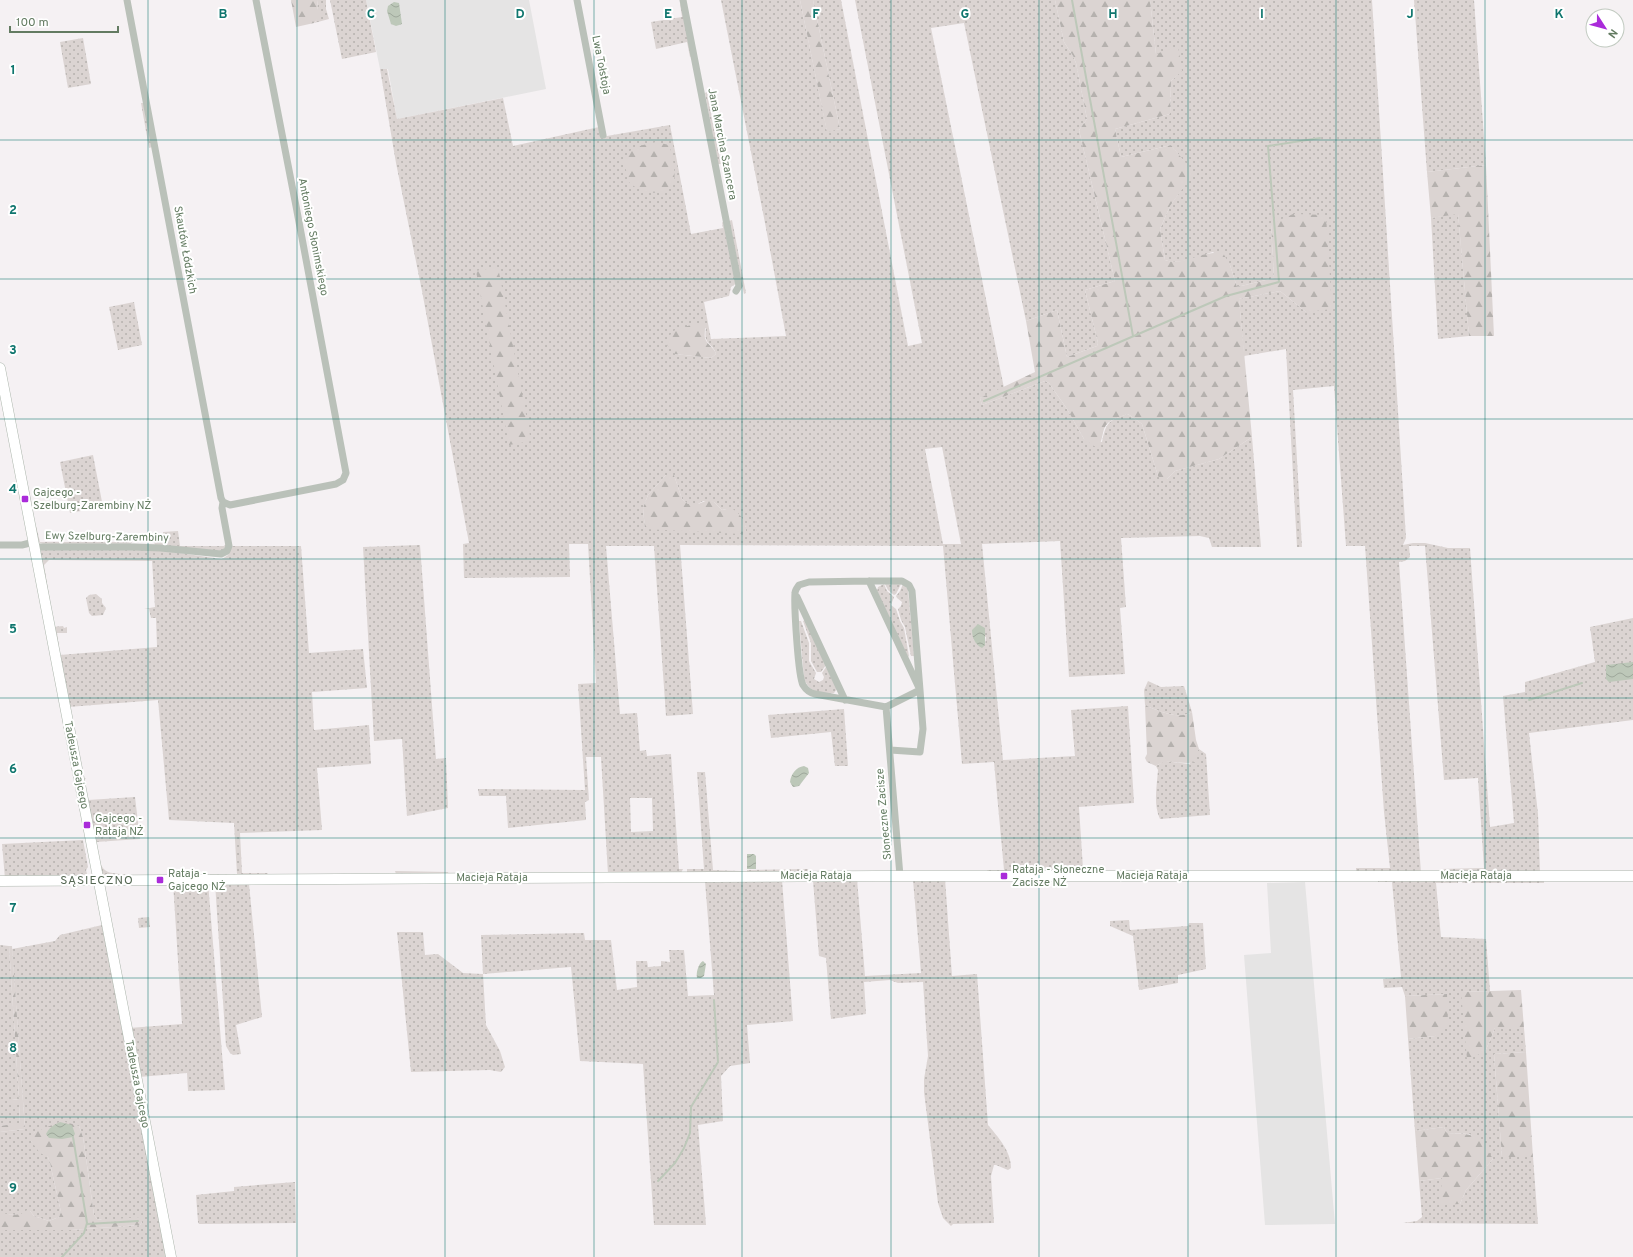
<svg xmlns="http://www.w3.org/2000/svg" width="1633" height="1257" viewBox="0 0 1633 1257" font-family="Overpass,sans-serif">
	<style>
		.built { fill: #e5e4e4 }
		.grass { fill: url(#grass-dots); fill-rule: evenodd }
		.forest { fill: url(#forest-firs) }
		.water { fill: url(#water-waves) }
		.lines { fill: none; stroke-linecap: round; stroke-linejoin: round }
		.stream { stroke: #bdc8b9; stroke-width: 2 }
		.secondary-casing { stroke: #acb6ac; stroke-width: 11 }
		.street { stroke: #bac1b9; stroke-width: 7 }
		.secondary { stroke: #fff; stroke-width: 10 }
		.grid { fill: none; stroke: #0f766e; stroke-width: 1; stroke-opacity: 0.55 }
		.poi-dot { fill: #aa2bda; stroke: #fff; stroke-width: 1.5 }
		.labels { text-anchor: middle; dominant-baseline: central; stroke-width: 4; stroke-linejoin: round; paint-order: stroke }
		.street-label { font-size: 11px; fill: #637b61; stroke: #fff }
		.poi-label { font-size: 11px; fill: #637b61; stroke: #fff; text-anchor: start }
		.neighbourhood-label { font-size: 12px; letter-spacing: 1px; fill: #546652; stroke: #fff }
		.grid-label { font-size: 13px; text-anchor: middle; font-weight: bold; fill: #0f766e; stroke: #fff; stroke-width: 4; stroke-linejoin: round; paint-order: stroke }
	</style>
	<defs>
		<pattern id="grass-dots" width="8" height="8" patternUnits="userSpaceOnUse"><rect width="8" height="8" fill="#dbd4d2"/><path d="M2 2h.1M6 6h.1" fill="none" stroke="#b5b1ae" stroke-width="1.8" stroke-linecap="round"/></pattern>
		<pattern id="forest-firs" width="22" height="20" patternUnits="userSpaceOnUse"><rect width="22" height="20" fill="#dbd4d2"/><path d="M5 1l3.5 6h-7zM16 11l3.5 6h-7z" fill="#b5b1ae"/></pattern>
		<pattern id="water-waves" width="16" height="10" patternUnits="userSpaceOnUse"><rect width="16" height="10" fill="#bdc8b9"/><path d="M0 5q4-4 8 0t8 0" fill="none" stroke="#9da79a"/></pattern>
	</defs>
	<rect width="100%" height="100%" fill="#f5f1f3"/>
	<path class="built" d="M366,0H529L546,89L397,119L388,69H380Z
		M1305,882L1335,1224L1265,1225L1244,955L1271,953L1267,883Z"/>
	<path class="grass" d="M318,0H326V9L329,19L314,23L316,21Z
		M330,0H366L376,52L342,59Z
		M721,0H800L827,131L840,129L813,0H841L908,346L922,343L855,0H1055L1064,42L1073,56L1076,63L1087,119L1079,130L1115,281L1085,290L1098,343L1097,346L1067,357L1057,310L1026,321L964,23L931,28L1004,388L980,398L982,405L1045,381L1049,383L1067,409L1084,439L1102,442C1106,422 1109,420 1128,414L1142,424L1158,476L1167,479L1175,471L1219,459L1252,437L1261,547H1212L1209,538L1200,536L1121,538L1126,607L1120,608L1125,674L1069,677L1060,541L982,544L1003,760L1075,756L1071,710L1128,706L1134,803L1079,807L1083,869H1099L1097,874L1008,873L1007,871H997L989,873L987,870H1004L994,762L962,764L943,546L680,545L693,714L666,716L654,546H606L620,714L637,713L640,751L646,750L647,756L671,754L679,869H683L681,873L608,874L601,757H586L589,800L585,802L586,820L508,828L506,796H479L478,789L585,790L578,684L596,683L588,544H569L570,577L464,578L463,544L469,543L422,291L396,163L380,69H387L397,119L503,98L513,146L599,127L600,133L607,136L670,125L691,234L723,228L722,222L724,223L737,283L731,287L729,296L704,302L711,339L786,336L765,223ZM706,328C703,346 712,341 716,354L711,358L675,354ZM942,447L961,544H943L925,449ZM666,475H674L682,499L688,504H698L703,501L714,502L722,510L726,509L742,520L746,527L645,529L643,508L648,495ZM972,631L986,637L985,645L974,640ZM630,798H652L653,831L631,832Z
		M1150,0H1372L1406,538L1403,545L1413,543H1425L1448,548H1470L1490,827L1514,823L1503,696L1525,692V682L1595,662L1590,627L1633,618V720L1529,733L1538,814L1540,873L1443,874L1440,869L1484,868L1478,778L1444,780L1425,546H1409L1410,557L1405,561L1399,562L1421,873L1356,872V868H1390L1384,812L1365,546H1346L1334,386L1293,390L1302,547H1297L1286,349L1244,356L1239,299L1280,291L1306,312L1271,224L1274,278L1237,287L1230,265L1213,252C1199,256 1179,266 1165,260L1160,229L1170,206L1193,173L1171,145L1121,157L1115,129L1170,114L1171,81L1181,71L1156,54Z
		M1414,0H1474L1486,165L1427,172Z
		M680,4L682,5L692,56L690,57L687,42L656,49L651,22L682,17Z
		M83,38L91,84L68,88L60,42Z
		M707,92L721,164H718L705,93Z
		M141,103H144L152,147L149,148Z
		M1458,213L1469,336L1438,339L1431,218Z
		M732,220L746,293L744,294L729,221Z
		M134,302L142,345L118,350L109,307Z
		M93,455L103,507L70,513L60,462Z
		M36,526L40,542H132L131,544H43L38,542L34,527Z
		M178,531L180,546H224L227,542L225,549L220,551L155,545L154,542H163V532Z
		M420,545L436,759L446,758L448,808L407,816L402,739L374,741L363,547Z
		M232,546H301L309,653L363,649L367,688L312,692L314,730L369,725L371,764L317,768L322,830L240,833L242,873H268L266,876H212L210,874H237L234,823L169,820L158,700L68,707L53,627L63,626L64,628L67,627V633H57L60,655L157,647L156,618H151L149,609H144L155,607L152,561L49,560L44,565L53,620L39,551L41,550H158L222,559L228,555Z
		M884,584L887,591L894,597L891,605L896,609L900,621L904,628L909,656L908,657L877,591L878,587Z
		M885,584H901L896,594L894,595L888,590Z
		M903,584L908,589L914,656H911L905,627L901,620L898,609L901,606L902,602L897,598L896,596L900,591Z
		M96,594L102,599V603L106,608L103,615L92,616L89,613L86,598L89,595Z
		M805,620L826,665L821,672H817L811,661V643L803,621Z
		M799,621H801L809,643V661L816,673L814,679L819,682L823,680L824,677L822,673L826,667L837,689L834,693C821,696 808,691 804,678Z
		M1148,681L1161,687L1184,686L1192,712C1178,720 1158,711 1145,705L1144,690Z
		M844,709L848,766H835L831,732L771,738L768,715Z
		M1199,749L1206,754L1210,815L1160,819C1153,805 1157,785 1158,770L1156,766L1164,761L1189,764L1197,758V751Z
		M697,772H705L713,870L741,871V872L687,874V869H704Z
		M86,778L84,781L88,800L135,797L140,839L96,842C101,866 98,874 125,874V878L102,876L83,779Z
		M83,840L88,867L86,870L87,874L86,876L26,878V875H19L16,879H5L2,844Z
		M808,869L807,874L747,872V870Z
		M395,871L448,872L449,875L396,874Z
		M857,879L865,976L921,973L913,880L945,879L952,976L977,974L988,1125C998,1137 1011,1151 1011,1168L1008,1170L996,1165H994L991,1176L994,1223L953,1224L951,1226L943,1218L938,1203L924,1092V1079L928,1056L923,982L898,983L890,980L864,982L866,1014L831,1019L826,958L819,956L813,880Z
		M1544,879V883H1462L1463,881Z
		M782,880L793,1021L747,1025L750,1063L730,1066L721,1076L723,1121L698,1125L706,1225H654L643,1064L580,1061L571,967L483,974L486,1025L500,1051L505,1067L501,1072L490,1070L411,1072L397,932H423L425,955L438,954L463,973L483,974L481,935L584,933L585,940H611L617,990L637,987L636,961H647L648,967L661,966V961L670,962L669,950H684L688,996L714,995L705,881Z
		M1378,880L1458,881V883H1436L1441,937L1486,939L1490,991L1462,992L1485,1052L1495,1028H1524L1526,1052L1494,1054L1502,1157H1533L1538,1224L1403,1223L1417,1221L1422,1217L1419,1181L1442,1178L1460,1204L1466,1190L1493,1159L1470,1134L1447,1133L1444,1127L1415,1131L1408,1039L1435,1036L1447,994L1405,996L1402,987L1384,988L1383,979L1401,977L1392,882H1378Z
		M173,882H208L225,1090L188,1091L187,1073L139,1077L129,1028L182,1024Z
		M215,883L249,884L262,1017L236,1025L241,1054L233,1055L230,1053L226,1046Z
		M149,917L150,927L139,928L138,918Z
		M1129,920L1130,930L1188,926L1189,923H1203L1206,969L1178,975V983L1139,990L1133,936L1110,926V921Z
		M102,925L168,1257H0V1230H71L140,1225L142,1222L102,1220L97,1219L94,1215L83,1137L79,1126L35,1132L31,1137V1141L48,1157L50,1163L61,1212L59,1217L49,1221L34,1216L30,1211L19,1215L0,1214V1132L25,1129L12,949L55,941L60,935Z
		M0,945L9,946L19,1099L12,1100L13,1104L19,1103L20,1124L0,1126Z
		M295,1182L296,1223L199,1224L198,1222L196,1195L234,1191V1187Z"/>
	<path class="forest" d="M291,0H318L317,9L319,12V17L314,23L296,27Z
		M800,0H813L840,129L827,132Z
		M1055,0H1150L1156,54L1178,46L1182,71L1171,81L1170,114L1115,129L1121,157L1171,145L1194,173L1170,206L1160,229L1165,260C1181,266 1197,254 1213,253C1216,252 1220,253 1223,253L1230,265L1237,287L1274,278L1271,224L1293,214L1326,215L1332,309L1306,312L1280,291L1239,299L1252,437L1219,459L1175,471L1167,479L1161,480L1158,476L1142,424L1128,414C1120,417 1108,419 1104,429C1102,436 1102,441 1098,447L1094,446L1084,439L1067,409L1049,383L1045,381L982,405L980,398L1035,372L1026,321L1057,310L1067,357L1097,346L1098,343L1085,290L1115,281L1079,130L1087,119L1076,63L1073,56L1064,42Z
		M656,142L669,145C672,152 676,173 674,181C668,200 639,193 629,182C627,179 627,174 626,170C620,148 640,146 656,142Z
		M1486,165L1494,336H1469L1458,214L1431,218L1427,172Z
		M498,267L531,441L509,445L476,271Z
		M694,324L704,325C706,330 704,334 705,338C707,345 714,347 716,354L711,358L675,354L667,345L668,337L675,330Z
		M666,475H674L682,499L688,504H698L708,500L714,502L722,510L731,508C739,512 747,522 746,531L742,534L645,529L643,508L648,495Z
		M1145,705C1158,711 1178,720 1192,712L1196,740L1199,749L1197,751V759L1196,762C1182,766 1168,757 1156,766L1147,762L1145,758L1147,754Z
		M9,946H12L25,1129L0,1132V1126L20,1123L19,1104H12V1100L19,1099Z
		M1521,990L1524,1028H1495L1485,1052L1467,1059L1461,992Z
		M1447,994L1448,1022L1435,1036L1408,1039L1405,996Z
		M1526,1052L1533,1157H1502L1494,1054Z
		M62,1121L79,1126L83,1137L94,1215L97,1219L102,1220L141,1217L143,1220L140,1225L71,1230H0V1214C10,1213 19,1218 27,1210L30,1211L34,1216L49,1221L59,1217L61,1212L50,1163L48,1157L40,1153L31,1141V1136L35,1132Z
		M1444,1127L1447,1133C1477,1134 1478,1134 1493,1159L1466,1190L1460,1204L1440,1205L1442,1178L1419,1181L1415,1131Z"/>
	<path class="water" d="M394,2L399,3L402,24L396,26L391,24L387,11L388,6Z
		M978,624L985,628V645L982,648C975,644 972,638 972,630Z
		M1633,662V679L1609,682L1606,679V665Z
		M804,766L808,768L809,773L799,786L793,787L790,782C791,774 796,767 804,766Z
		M747,854H754L756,856V869H747Z
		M703,961L706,964L704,976L701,978H697C696,973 698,964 703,961Z
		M60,1122L72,1125L75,1134L73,1137L62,1139L49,1138L46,1134C49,1128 53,1125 60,1122Z"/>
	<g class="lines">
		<path class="stream" d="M1072,0L1133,336
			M984,401L1226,296L1279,282L1268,146L1320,138
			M1529,700L1582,683
			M658,1181L675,1163L684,1148L690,1133L691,1107L718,1062L714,1000
			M87,1224L138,1221
			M62,1257L84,1233L87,1223L73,1137"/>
		<g class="secondary-casing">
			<path id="secondary" d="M0,368L171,1257
				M0,881L876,876H1633"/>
		</g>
		<path class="street" d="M127,0L221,498L223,502L230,505L336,484L343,480L346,473L296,206L256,0
			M577,0L603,135
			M683,0L739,286L736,291
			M0,545H22L34,542
			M35,547H134L161,548L221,554L227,551L229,546L222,508L223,502
			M869,581L920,690L923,729L920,752L890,750
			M797,597L845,700
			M886,707L920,690L912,591L909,585L902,581H869L809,582L799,585C797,588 795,590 795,593C794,605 798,676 803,685C806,690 810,693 815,694L886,707L900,876"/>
		<use href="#secondary" class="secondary"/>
	</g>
	<path class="grid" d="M148,0V1257M297,0V1257M445,0V1257M594,0V1257M742,0V1257M891,0V1257M1039,0V1257M1188,0V1257M1336,0V1257M1485,0V1257M0,140H1633M0,279H1633M0,419H1633M0,559H1633M0,698H1633M0,838H1633M0,978H1633M0,1117H1633"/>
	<g class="poi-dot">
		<rect x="21" y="495" width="8" height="8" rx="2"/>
		<rect x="83" y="821" width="8" height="8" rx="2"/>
		<rect x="1000" y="872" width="8" height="8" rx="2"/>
		<rect x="156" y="876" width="8" height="8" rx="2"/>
	</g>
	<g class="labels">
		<g class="street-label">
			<text transform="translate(601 65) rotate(79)">Lwa Tołstoja</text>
			<text transform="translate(722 144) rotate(79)">Jana Marcina Szancera</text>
			<text transform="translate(313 237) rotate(79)">Antoniego Słonimskiego</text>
			<text transform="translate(185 250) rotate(80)">Skautów Łódzkich</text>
			<text transform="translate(107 537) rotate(1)">Ewy Szelburg-Zarembiny</text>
			<text transform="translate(76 765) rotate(79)">Tadeusza Gajcego</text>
			<text transform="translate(884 814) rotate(-95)">Słoneczne Zacisze</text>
			<text x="816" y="876">Macieja Rataja</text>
			<text x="1152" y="876">Macieja Rataja</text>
			<text x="1476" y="876">Macieja Rataja</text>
			<text x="492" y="878">Macieja Rataja</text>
			<text transform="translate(137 1084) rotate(79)">Tadeusza Gajcego</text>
		</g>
		<g class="poi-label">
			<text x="33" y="493">Gajcego -<tspan x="33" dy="13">Szelburg-Zarembiny NŻ</tspan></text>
			<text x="95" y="819">Gajcego -<tspan x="95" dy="13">Rataja NŻ</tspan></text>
			<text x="1012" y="870">Rataja - Słoneczne<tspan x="1012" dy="13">Zacisze NŻ</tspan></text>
			<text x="168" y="874">Rataja -<tspan x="168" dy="13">Gajcego NŻ</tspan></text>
		</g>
		<g class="neighbourhood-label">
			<text x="97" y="881">SĄSIECZNO</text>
		</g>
	</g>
	<g class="grid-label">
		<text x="223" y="18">B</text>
		<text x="371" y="18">C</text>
		<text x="520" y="18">D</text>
		<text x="668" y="18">E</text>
		<text x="816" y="18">F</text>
		<text x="965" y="18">G</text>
		<text x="1113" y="18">H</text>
		<text x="1262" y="18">I</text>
		<text x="1410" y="18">J</text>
		<text x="1559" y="18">K</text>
		<text x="13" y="74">1</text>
		<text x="13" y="214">2</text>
		<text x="13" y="354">3</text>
		<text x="13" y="493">4</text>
		<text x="13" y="633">5</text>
		<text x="13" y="773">6</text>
		<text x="13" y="912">7</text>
		<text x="13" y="1052">8</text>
		<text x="13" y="1192">9</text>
	</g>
	<g transform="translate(1605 28) rotate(126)"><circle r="19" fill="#ffffff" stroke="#c1cac0"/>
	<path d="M0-3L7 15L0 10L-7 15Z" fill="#aa2bda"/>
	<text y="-6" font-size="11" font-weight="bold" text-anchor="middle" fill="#637b61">N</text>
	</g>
	<path d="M10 26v6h108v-6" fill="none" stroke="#637b61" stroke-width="2"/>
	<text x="16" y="26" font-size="12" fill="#637b61" stroke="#ffffff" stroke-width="3" paint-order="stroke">100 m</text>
</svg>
